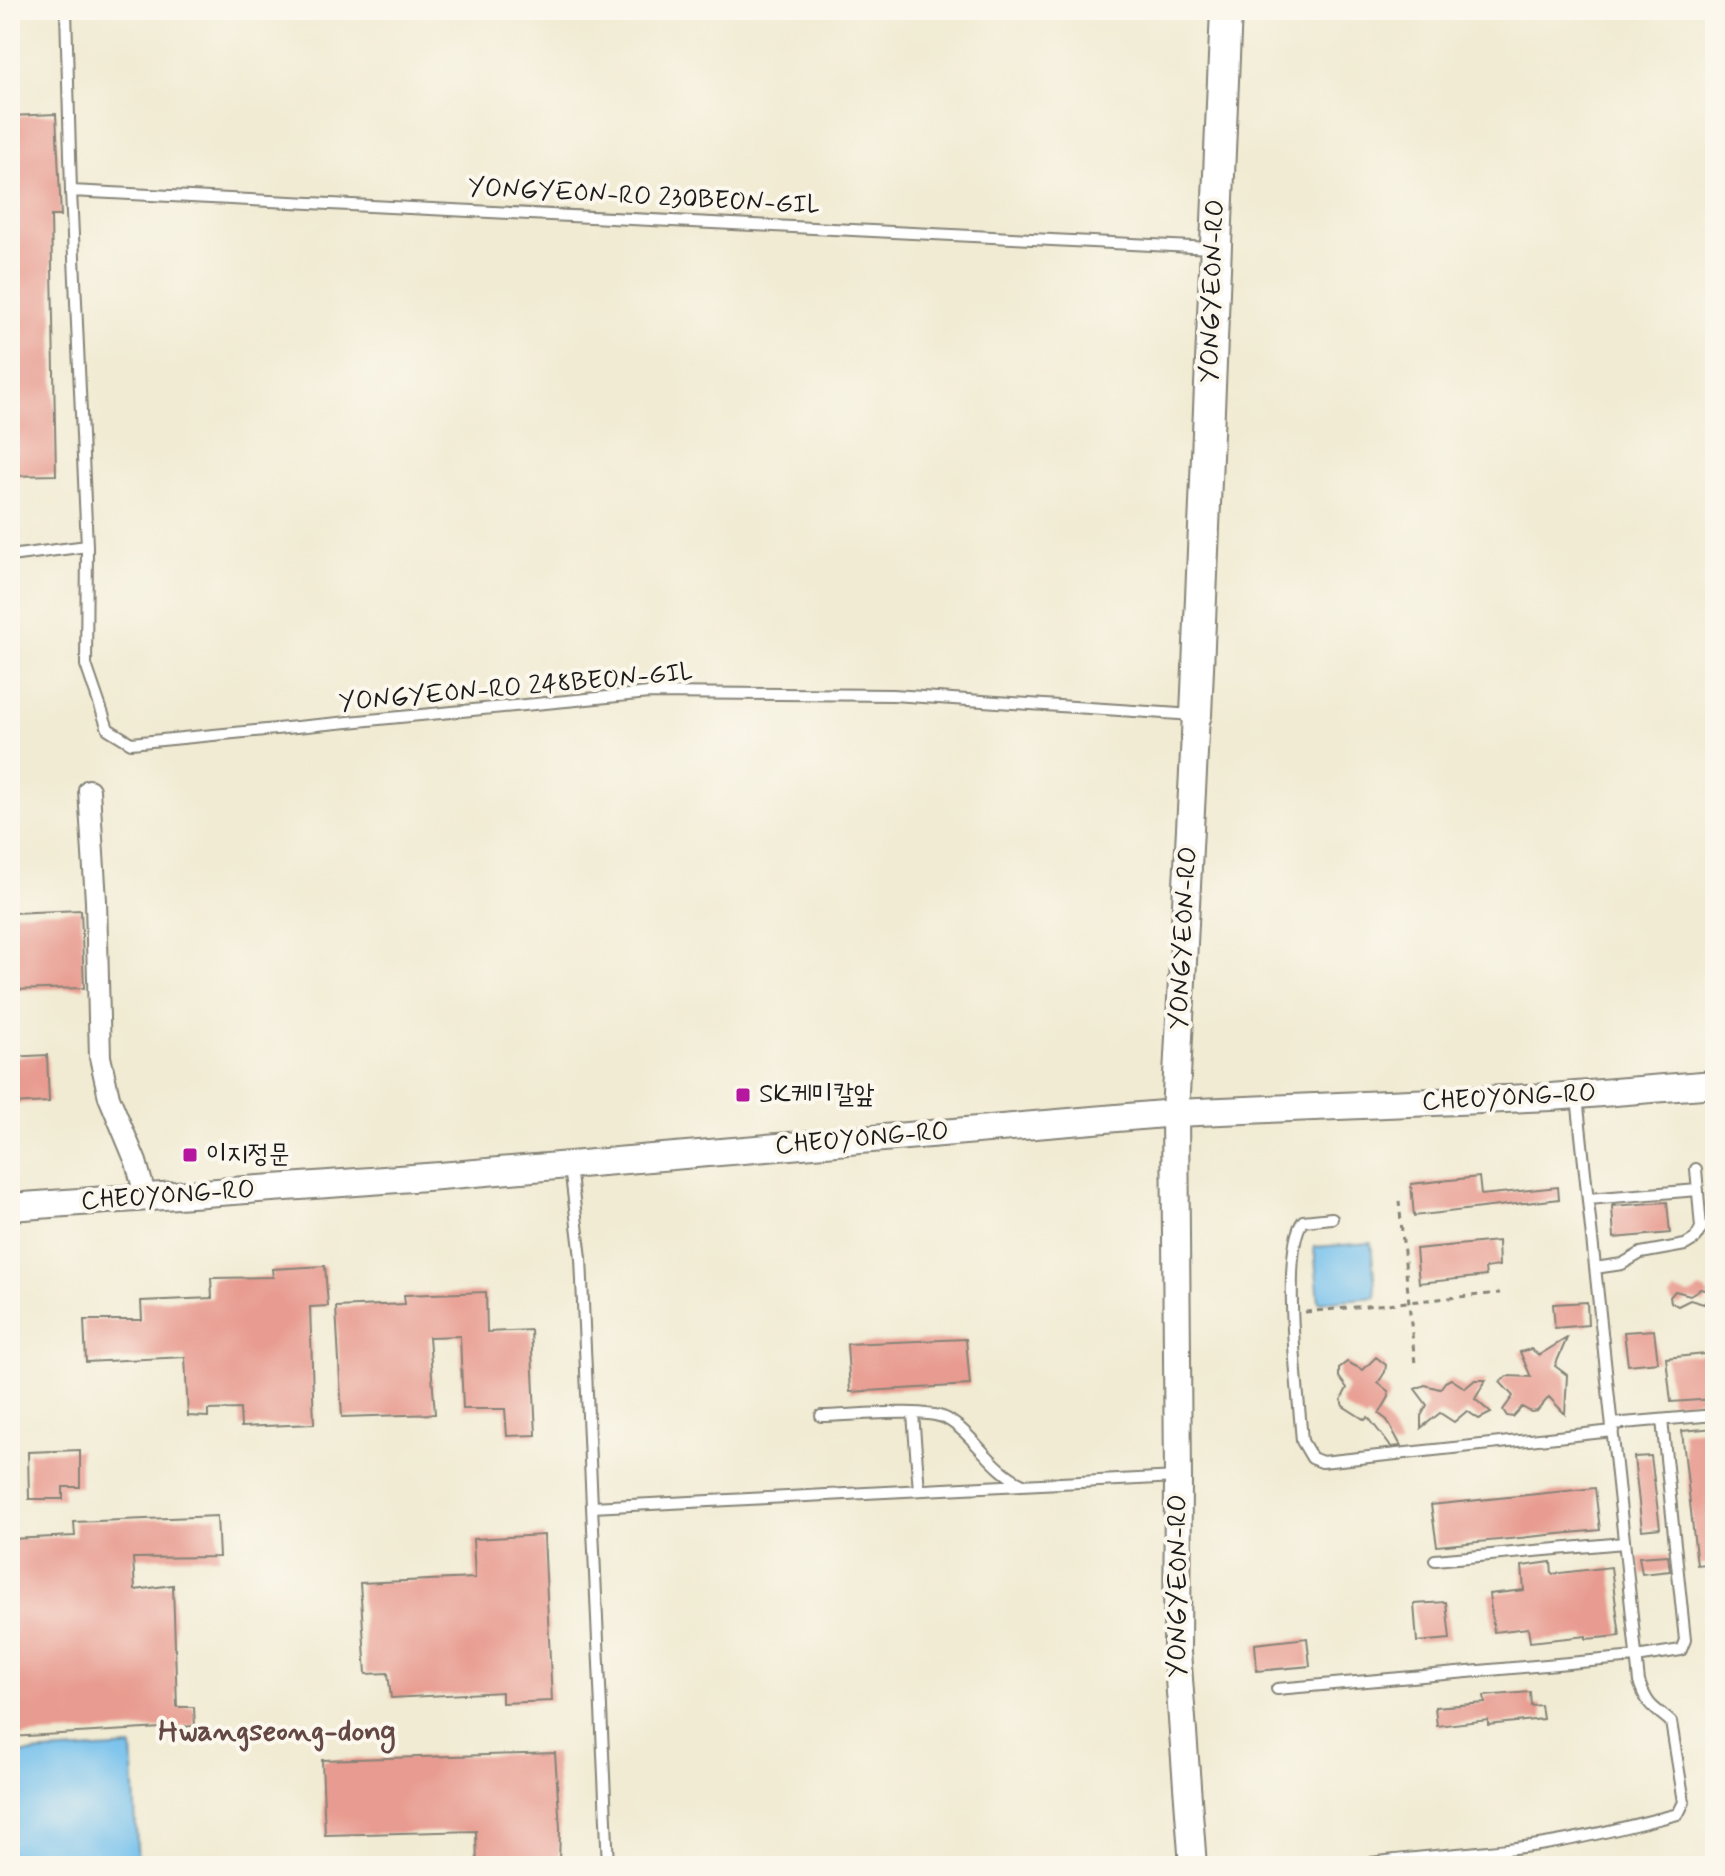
<svg xmlns="http://www.w3.org/2000/svg" width="1725" height="1876" viewBox="0 0 1725 1876" font-family="Mynerve,'Poor Story',sans-serif">
	<style>
		.water { fill: #72bfec; stroke: #476e84; stroke-width: 2 }
		.building { fill: #e89b90 }
		.lines { fill: none; stroke-linecap: round; stroke-linejoin: round }
		.service-casing { stroke: #868478; stroke-width: 14 }
		.minor-casing { stroke: #868478; stroke-width: 24 }
		.tertiary-casing { stroke: #868478; stroke-width: 30 }
		.secondary-casing { stroke: #868478; stroke-width: 34 }
		.path { stroke: #868478; stroke-width: 3; stroke-dasharray: 6 6; stroke-linecap: butt }
		.service { stroke: #fff; stroke-width: 10 }
		.minor { stroke: #fff; stroke-width: 20 }
		.tertiary { stroke: #fff; stroke-width: 26 }
		.secondary { stroke: #fff; stroke-width: 30 }
		.poi-dot { fill: #b5179e; stroke: #fbf7ec; stroke-width: 3 }
		.labels { text-anchor: middle; dominant-baseline: central; stroke-width: 8; stroke-linejoin: round; paint-order: stroke }
		.street-label { font-size: 26px; fill: #1c1c1c; stroke: #fbf7ec }
		.poi-label { font-size: 26px; fill: #1c1c1c; stroke: #fbf7ec; text-anchor: start }
		.quarter-label { font-size: 30px; font-weight: bold; fill: #634845; stroke: #fbf7ec }
	</style>
	<rect width="100%" height="100%" fill="#fbf7ec"/>
	<filter id="ink" filterUnits="userSpaceOnUse"><feTurbulence type="fractalNoise" baseFrequency=".0125" numOctaves="2"/><feDisplacementMap in="SourceGraphic" scale="16" xChannelSelector="R" yChannelSelector="G"/><feConvolveMatrix kernelMatrix="1 2 1 2 8 2 1 2 1" color-interpolation-filters="sRGB"/></filter>
	<filter id="wash" filterUnits="userSpaceOnUse"><feTurbulence type="fractalNoise" baseFrequency=".006" numOctaves="4" result="noise"/><feDisplacementMap in="SourceGraphic" scale="32" xChannelSelector="R" yChannelSelector="G"/><feGaussianBlur stdDeviation="1.8" result="paint"/><feColorMatrix in="noise" values="0 0 0 0 0 0 0 0 0 0 0 0 0 0 0 0 0 1.4 0 .05"/><feComposite in="paint" operator="in"/></filter>
	<g filter="url(#wash)">
		<rect width="100%" height="100%" fill="#f1ebd3"/>
		<path class="water" d="M1371,1243L1376,1297L1319,1302L1314,1247Z
			M132,1747L138,1866H10V1754Z"/>
		<g id="blocks">
			<path class="building" d="M56,114L61,216H51L56,475L10,476V116Z
				M81,910L84,988L10,990V913Z
				M47,1055L49,1102L10,1104V1057Z
				M1479,1177L1481,1195L1558,1187L1559,1199L1414,1216L1411,1184Z
				M1667,1202L1670,1233L1614,1238L1612,1206Z
				M1498,1241L1499,1266L1485,1268L1486,1276L1419,1283L1416,1249Z
				M325,1266L328,1306L310,1307L314,1424L241,1427L240,1409L208,1410V1417L188,1416L185,1357L86,1362L84,1320H142L141,1301L212,1298L211,1278L273,1277L272,1269Z
				M1700,1289L1705,1290L1709,1296L1704,1304L1690,1300L1678,1306L1671,1302L1670,1297L1675,1291L1690,1295Z
				M486,1292L487,1332L531,1330L536,1435L507,1436L505,1409H463L460,1336L429,1337L435,1414L342,1417L336,1307L405,1304L404,1295Z
				M1587,1302L1588,1325L1555,1328L1553,1304Z
				M1654,1330L1658,1362L1628,1365L1624,1332Z
				M1567,1338L1555,1366L1567,1375L1565,1414L1549,1397L1537,1411L1531,1412L1522,1407L1513,1417L1507,1416L1503,1410L1513,1396L1500,1382L1507,1376L1531,1377L1520,1352L1531,1349L1539,1355Z
				M966,1339L970,1385L850,1392L847,1344Z
				M1715,1353V1399L1671,1402L1666,1358Z
				M1376,1357L1386,1365L1385,1372L1378,1383L1388,1391L1389,1397L1379,1414L1387,1420L1401,1446L1391,1447L1368,1417L1365,1420L1343,1406L1341,1400L1347,1388L1339,1377V1368L1347,1362L1363,1370Z
				M1451,1379L1465,1388L1475,1380H1486L1475,1399L1491,1413L1479,1419L1467,1411L1454,1422L1440,1413L1421,1428V1416L1427,1405L1415,1389L1425,1385L1440,1389L1445,1382Z
				M1715,1428V1563L1697,1565L1682,1431Z
				M80,1450V1487H63V1499H29L28,1452Z
				M1651,1456L1660,1528L1642,1530L1634,1457Z
				M1595,1488L1600,1530L1437,1546L1431,1505Z
				M217,1516L219,1557L133,1558L135,1590L173,1585L177,1707H194L195,1726L10,1737V1539L75,1536L74,1522Z
				M544,1535L552,1701L502,1703V1692L391,1698L388,1673L366,1674L360,1583L475,1578L473,1539Z
				M1668,1555L1670,1571L1642,1574L1639,1557Z
				M1551,1562L1552,1574L1611,1567L1620,1636L1586,1639V1636L1530,1642L1528,1628L1494,1632L1489,1594L1524,1590L1522,1566Z
				M1446,1602L1450,1639L1417,1642L1414,1604Z
				M1307,1638L1310,1666L1257,1671L1255,1644Z
				M1530,1692L1531,1706L1541,1705L1543,1719L1488,1725V1720L1437,1726L1435,1707L1485,1703L1484,1696Z
				M555,1753L560,1828L559,1866H477L476,1831L325,1835L322,1760Z"/>
		</g>
	</g>
	<g filter="url(#ink)">
		<use href="#blocks" fill-opacity="0" stroke="#868478" stroke-width="2"/>
		<g class="lines">
			<g class="service-casing">
				<path id="service" d="M66,10L71,191L87,546L86,665L108,729L131,743L649,693L893,695L1194,715
					M71,191L1212,248
					M10,556L87,546
					M570,1167L581,1258L608,1866
					M1588,1199L1698,1190
					M1332,1218L1303,1221C1280,1250 1299,1398 1302,1441L1312,1458L1322,1462L1613,1431
					M1595,1268L1622,1264L1641,1253L1685,1245L1695,1239L1701,1228L1696,1169
					M913,1414L919,1490
					M821,1416C849,1416 925,1407 947,1419C974,1434 991,1470 1023,1484
					M1612,1424L1715,1415
					M592,1507L1177,1477
					M1435,1560L1624,1543
					M1277,1689L1636,1657L1681,1650L1685,1640L1662,1420
					M1348,1866C1413,1856 1480,1854 1545,1844C1590,1837 1634,1825 1678,1814L1684,1802L1671,1722C1653,1706 1649,1709 1639,1682L1577,1097"/>
			</g>
			<g class="minor-casing">
				<path id="minor" d="M89,790L96,901L100,1057L109,1097L136,1162L146,1198"/>
			</g>
			<g class="tertiary-casing">
				<path id="tertiary" d="M10,1207L440,1176L1175,1113L1551,1097L1715,1084
					M1193,1866L1177,1652L1178,1477L1175,1113L1196,715"/>
			</g>
			<g class="secondary-casing">
				<path id="secondary" d="M1196,715L1226,10"/>
			</g>
			<path class="path" d="M1399,1201L1415,1364
				M1305,1312L1500,1293"/>
			<use href="#service" class="service"/>
			<use href="#minor" class="minor"/>
			<use href="#tertiary" class="tertiary"/>
			<use href="#secondary" class="secondary"/>
		</g>
	</g>
	<g class="poi-dot">
		<rect x="735" y="1087" width="16" height="16" rx="4"/>
		<rect x="182" y="1147" width="16" height="16" rx="4"/>
	</g>
	<g class="labels">
		<g class="street-label">
			<text transform="translate(644 197) rotate(3)">YONGYEON-RO 230BEON-GIL</text>
			<text transform="translate(1213 291) rotate(-88)">YONGYEON-RO</text>
			<text transform="translate(516 688) rotate(-5)">YONGYEON-RO 248BEON-GIL</text>
			<text transform="translate(1184 938) rotate(-87)">YONGYEON-RO</text>
			<text transform="translate(1509 1098) rotate(-3)">CHEOYONG-RO</text>
			<text transform="translate(862 1139) rotate(-5)">CHEOYONG-RO</text>
			<text transform="translate(168 1196) rotate(-4)">CHEOYONG-RO</text>
			<text transform="translate(1179 1586) rotate(-90)">YONGYEON-RO</text>
		</g>
		<g class="poi-label">
			<text x="759" y="1095">SK케미칼앞</text>
			<text x="206" y="1155">이지정문</text>
		</g>
		<g class="quarter-label">
			<text x="277" y="1731">Hwangseong-dong</text>
		</g>
	</g>
	<rect width="1725" height="1876" fill="none" stroke="#fbf7ec" stroke-width="40"/>
</svg>
